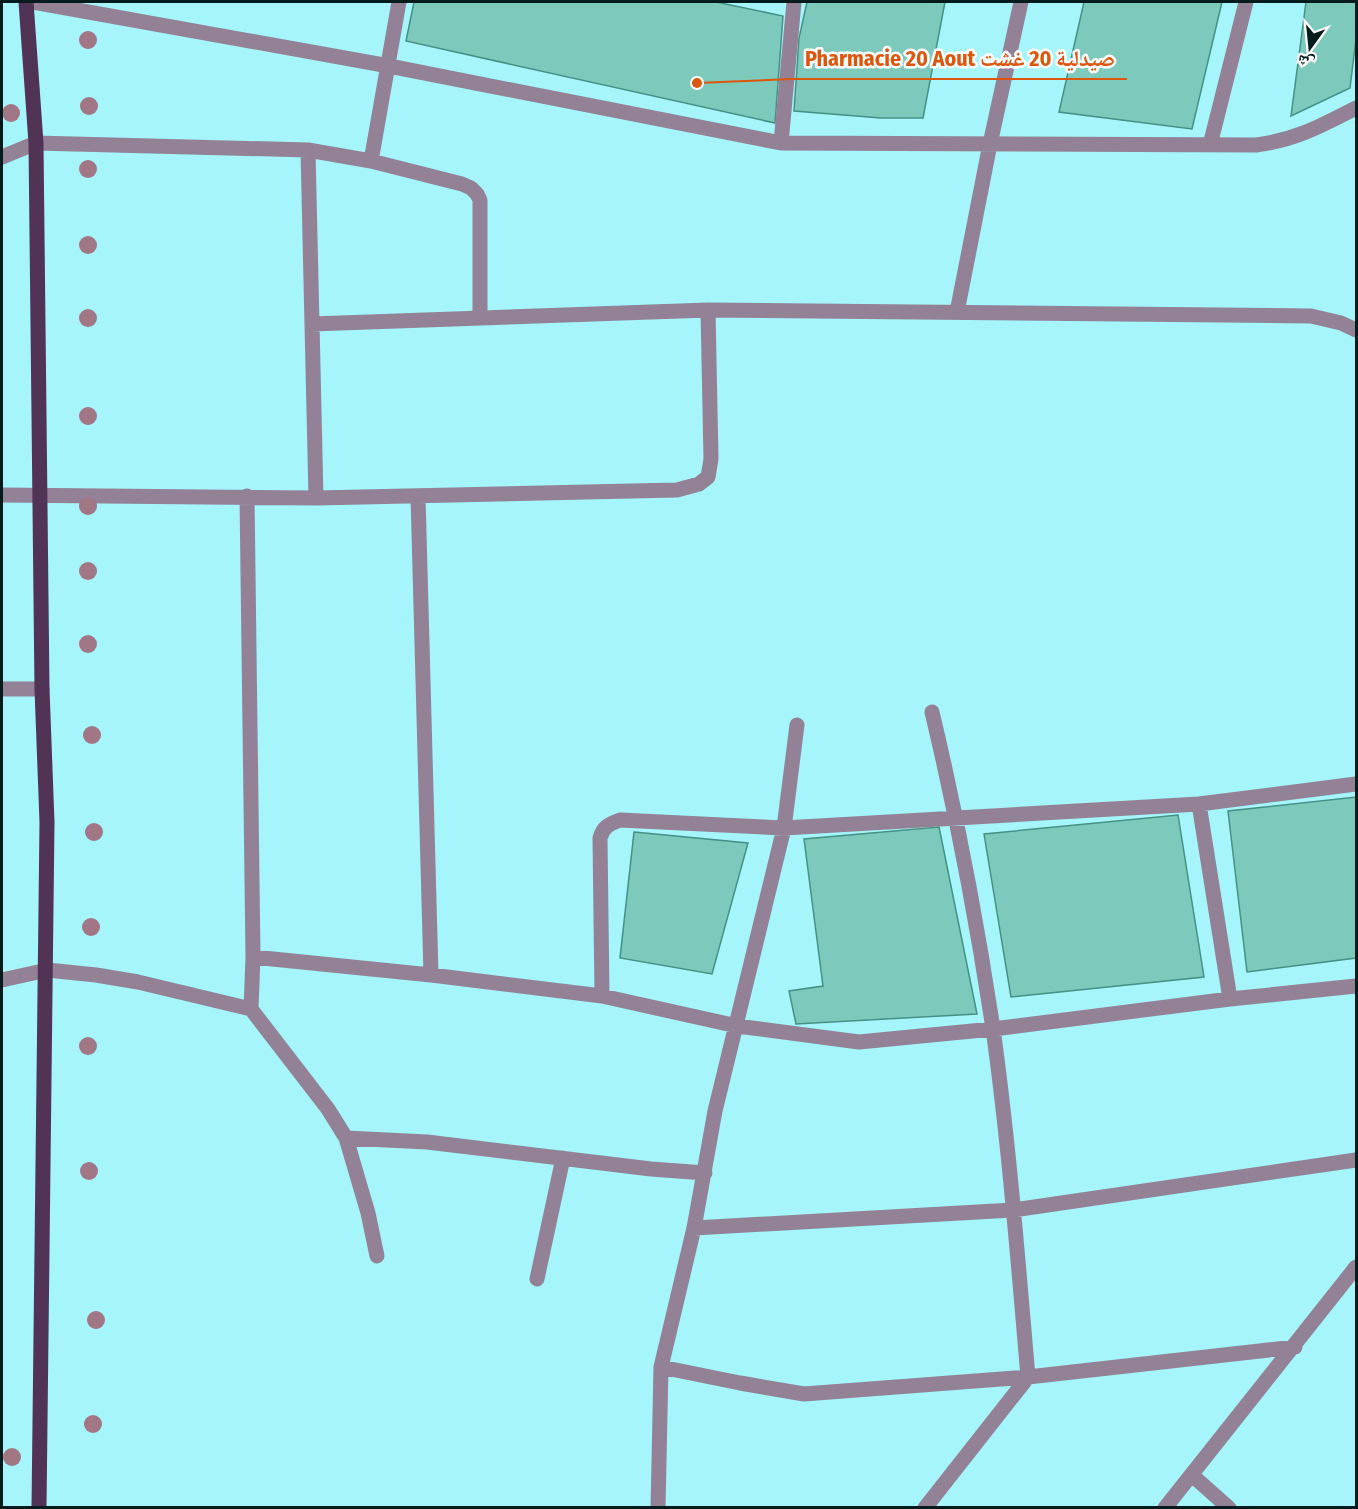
<svg xmlns="http://www.w3.org/2000/svg" width="1358" height="1509" viewBox="0 0 1358 1509" font-family="'Fira Sans Condensed','Noto Naskh Arabic',sans-serif">
	<style>
		.building { fill: #7dc9bc; stroke: #459185; stroke-width: 1.5 }
		.lines { fill: none; stroke-linecap: round; stroke-linejoin: round }
		.minor { stroke: #938296; stroke-width: 15 }
		.major { stroke: #503355; stroke-width: 15 }
		.tree { fill: #a17685 }
		.leader { fill: none; stroke: #dc560d; stroke-width: 2 }
		.callout-dot { fill: #dc560d; stroke: #fff; stroke-width: 2 }
		.callout-label { font-size: 22px; text-anchor: middle; font-weight: bold; fill: #dc560d; stroke: #fff; stroke-width: 5; stroke-linejoin: round; paint-order: stroke }
	</style>
	<rect width="100%" height="100%" fill="#a5f5fb"/>
	<path class="building" d="M414,2H716L783,16L775,123L406,41Z
		M807,2H945L923,118H881L794,111L799,38Z
		M1084,2H1222L1192,129L1059,112Z
		M1306,2H1356V39L1350,88L1291,116Z
		M1356,797V958L1247,972L1228,811Z
		M1178,815L1204,977L1011,997L984,834Z
		M939,827L977,1014L796,1024L789,991L823,986L804,839Z
		M634,832L748,843L712,974L620,958Z"/>
	<g class="lines">
		<path class="minor" d="M33,2L389,66L781,143L1256,145C1296,140 1321,126 1356,108
			M399,2L371,161L462,184L471,188L477,194L480,200V318
			M781,143L794,2
			M1210,145L1246,2
			M308,150L316,498
			M2,157L36,143L308,150L371,161
			M957,312L990,144L1021,2
			M312,324L708,310L1311,316L1341,323L1356,330
			M2,495L316,498L677,490L699,484L708,477L711,459L708,310
			M247,496L253,957L251,1009L328,1109L346,1138L368,1213L377,1256
			M418,496L431,975
			M2,689H42
			M1199,804L1230,999
			M253,957L431,975L602,996L737,1026L859,1042L993,1029L1230,999L1356,986
			M2,980L47,970L96,975L138,982L251,1009
			M602,996L600,838C603,827 609,824 620,820L784,828L1199,804L1356,784
			M346,1138L427,1142L651,1169L705,1173
			M694,1228L1013,1210L1356,1160
			M537,1279L563,1158
			M661,1367L740,1383L804,1394L1028,1377L1295,1347
			M1192,1475L1229,1508
			M658,1508L661,1367L694,1228L715,1111L784,828L797,725
			M925,1508L1028,1377C1018,1261 1009,1144 993,1029C977,922 957,817 932,712
			M1165,1508L1356,1267"/>
		<path class="major" d="M26,2L36,143L42,689L47,822L39,1508"/>
	</g>
	<g class="tree">
		<circle cx="88" cy="40" r="9"/>
		<circle cx="89" cy="106" r="9"/>
		<circle cx="11" cy="113" r="9"/>
		<circle cx="88" cy="169" r="9"/>
		<circle cx="88" cy="245" r="9"/>
		<circle cx="88" cy="318" r="9"/>
		<circle cx="88" cy="416" r="9"/>
		<circle cx="88" cy="506" r="9"/>
		<circle cx="88" cy="571" r="9"/>
		<circle cx="88" cy="644" r="9"/>
		<circle cx="92" cy="735" r="9"/>
		<circle cx="94" cy="832" r="9"/>
		<circle cx="91" cy="927" r="9"/>
		<circle cx="88" cy="1046" r="9"/>
		<circle cx="89" cy="1171" r="9"/>
		<circle cx="96" cy="1320" r="9"/>
		<circle cx="93" cy="1424" r="9"/>
		<circle cx="12" cy="1457" r="9"/>
	</g>
	<path class="leader" d="M697 83L793 79H1127"/>
	<circle class="callout-dot" cx="697" cy="83" r="6"/>
	<g class="callout-label">
		<text x="960" y="66">Pharmacie 20 Aout صيدلية 20 غشت</text>
	</g>
	<rect width="1358" height="1509" fill="none" stroke="#021b1c" stroke-width="6"/>
	<g transform="translate(1310 48) rotate(195)" stroke="#ffffff" stroke-width="4.5" paint-order="stroke">
	<path d="M0-4.5L10 22L0 15L-10 22Z" fill="#021b1c"/>
	<text y="-9" font-size="16" font-weight="bold" text-anchor="middle" fill="#021b1c">ش</text>
	</g>
</svg>
